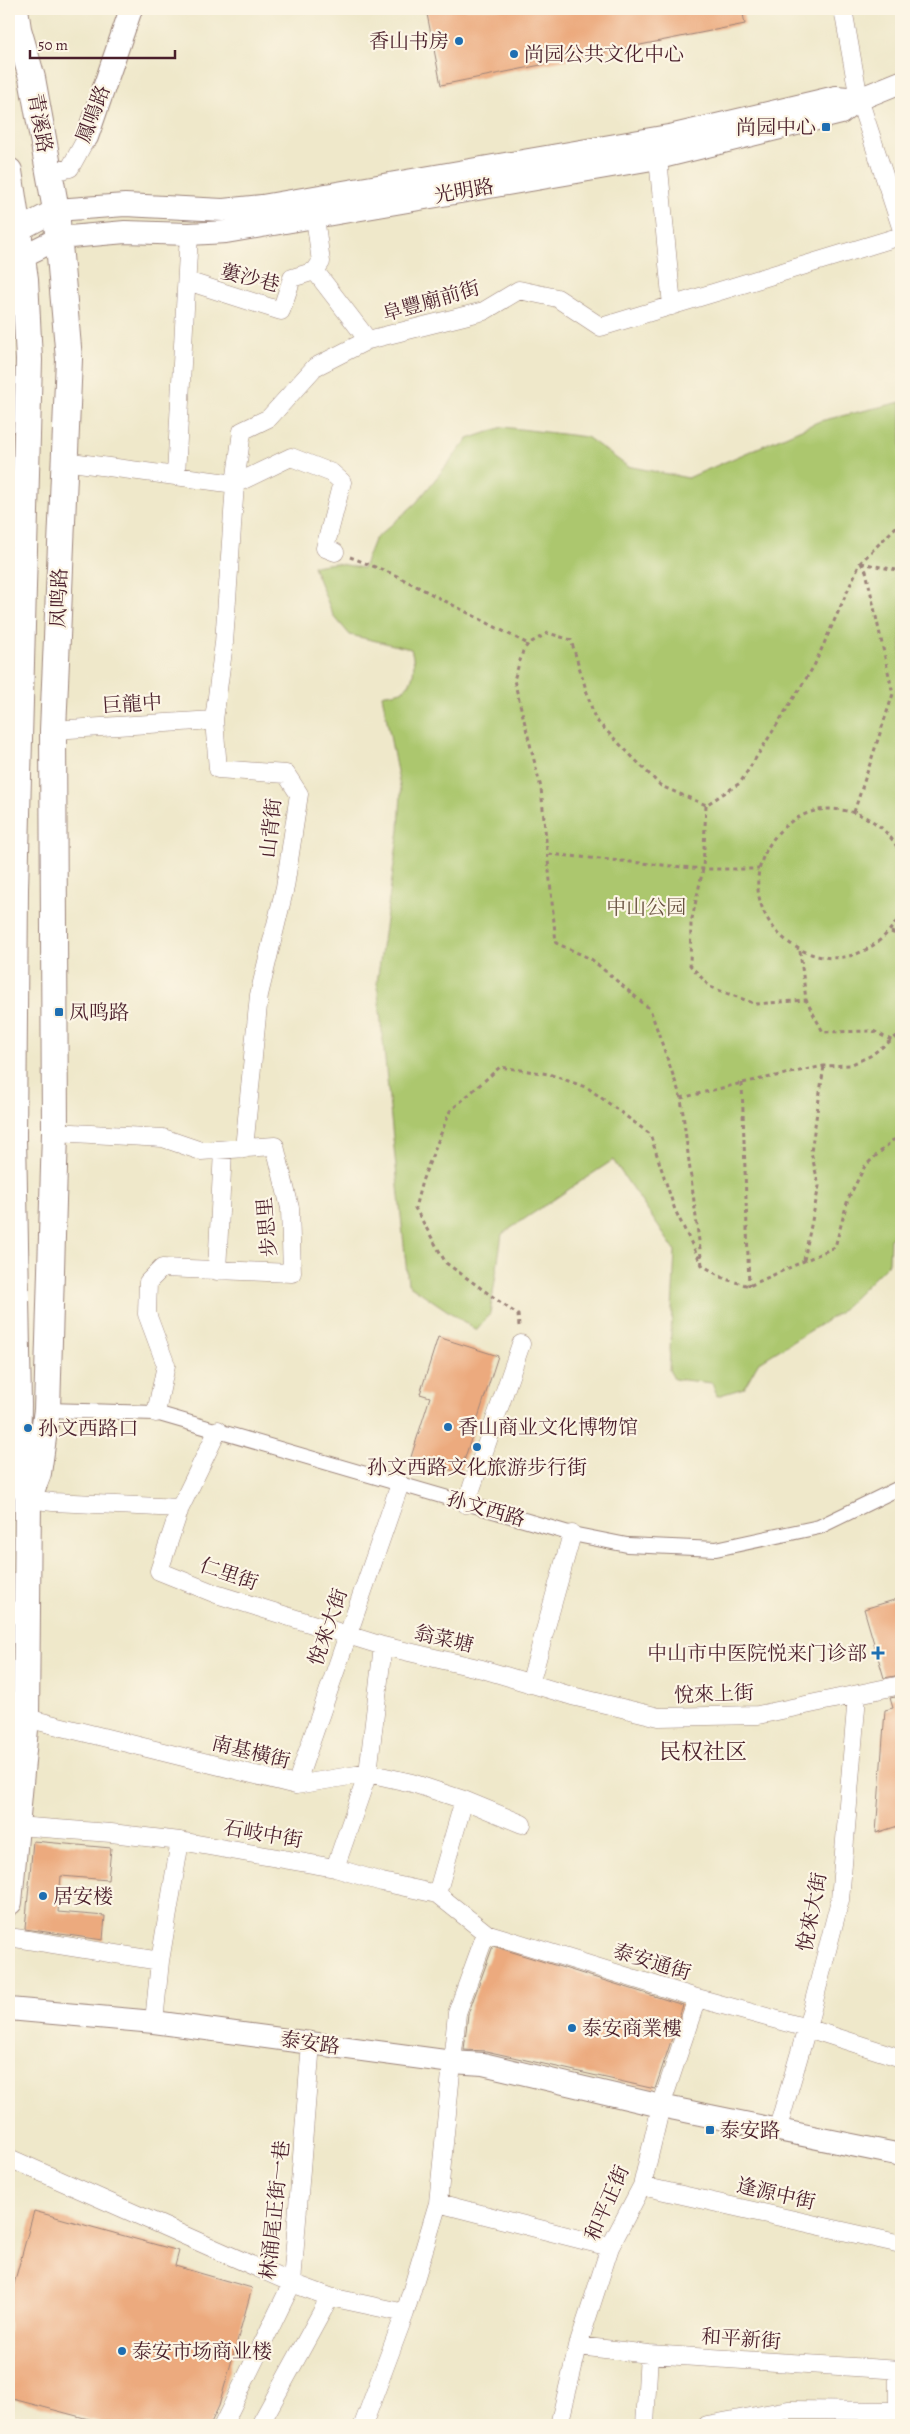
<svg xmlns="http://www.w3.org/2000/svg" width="910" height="2434" viewBox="0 0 910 2434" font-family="Alegreya,'Noto Serif SC',serif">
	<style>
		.green { fill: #acc76e; stroke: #7b734c }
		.building { fill: #ecaa7e }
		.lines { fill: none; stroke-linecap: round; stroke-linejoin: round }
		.pedestrian-casing { stroke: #9c847a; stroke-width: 16 }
		.minor-casing { stroke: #9c847a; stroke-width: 19 }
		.tertiary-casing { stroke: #9c847a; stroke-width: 24 }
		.secondary-casing { stroke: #9c847a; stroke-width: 28 }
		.path { stroke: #9c847a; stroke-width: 3; stroke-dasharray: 4 4; stroke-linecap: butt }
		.pedestrian { stroke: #fff; stroke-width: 14 }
		.minor { stroke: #fff; stroke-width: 18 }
		.tertiary { stroke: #fff; stroke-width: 22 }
		.secondary { stroke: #fff; stroke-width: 26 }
		.poi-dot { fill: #1f6fb2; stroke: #fcf5e5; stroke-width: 2 }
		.labels { text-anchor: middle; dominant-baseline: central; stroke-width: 4.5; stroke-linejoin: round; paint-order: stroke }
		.poi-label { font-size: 20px; fill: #4a1f2b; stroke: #fcf5e5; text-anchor: start }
		.street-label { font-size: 20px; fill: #4a1f2b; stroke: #fcf5e5 }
		.park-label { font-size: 20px; fill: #67513f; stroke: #fcf5e5 }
		.quarter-label { font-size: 22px; fill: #4a1f2b; stroke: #fcf5e5 }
	</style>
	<rect width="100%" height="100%" fill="#fcf5e5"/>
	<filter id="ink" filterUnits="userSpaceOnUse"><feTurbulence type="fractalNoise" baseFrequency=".02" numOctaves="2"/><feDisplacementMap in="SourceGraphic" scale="10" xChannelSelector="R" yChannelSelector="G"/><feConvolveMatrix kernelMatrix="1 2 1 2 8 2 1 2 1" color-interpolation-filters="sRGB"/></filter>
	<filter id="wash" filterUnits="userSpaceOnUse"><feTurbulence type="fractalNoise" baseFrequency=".0096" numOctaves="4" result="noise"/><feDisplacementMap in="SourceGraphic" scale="20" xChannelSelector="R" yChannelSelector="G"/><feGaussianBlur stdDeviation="1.12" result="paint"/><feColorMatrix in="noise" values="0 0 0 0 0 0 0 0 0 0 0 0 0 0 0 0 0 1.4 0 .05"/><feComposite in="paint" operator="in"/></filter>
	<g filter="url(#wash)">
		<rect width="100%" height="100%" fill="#efe8ca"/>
		<path class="green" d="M901,402V1232L890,1239L889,1263L839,1313L758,1363L744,1388L717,1396L712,1383L674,1379L669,1370L675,1251L613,1160L502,1234L490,1314L476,1330L408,1284L377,982L399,830L401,792L382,695C388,693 398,693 403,690C416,682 415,661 411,649L350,635L333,615L313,566L335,563L363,568L374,540L416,503L468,439L503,427L587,437L627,466L688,478L820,421Z"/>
		<g id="blocks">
			<path class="building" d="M426,9H742L745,24L441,85Z
				M438,1337L498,1356L460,1473L411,1457L430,1397L420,1394Z
				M901,1598V1675L884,1678L864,1609Z
				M901,1696V1825L876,1833L885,1710L893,1708L890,1698Z
				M33,1841L111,1848L108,1880L61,1876L58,1912L105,1916L103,1940L25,1929Z
				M493,1946L683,2005L655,2089L486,2051L464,2050L468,2014Z
				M34,2211L179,2251L175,2266L252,2288L219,2406L210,2425H111L9,2398V2302Z"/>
		</g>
	</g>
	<g filter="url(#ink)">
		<use href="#blocks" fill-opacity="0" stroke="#9c847a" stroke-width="1"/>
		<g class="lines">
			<g class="pedestrian-casing">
				<path id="pedestrian" d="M47,1410L156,1413L572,1534L627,1545L716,1549L819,1527L901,1487"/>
			</g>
			<g class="minor-casing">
				<path id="minor" d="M843,9L859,99L901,227
					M658,158L672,306
					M48,173L70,168L87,137
					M315,271L368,340
					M187,281L281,311L292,278L315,271L321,262L315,217
					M64,461L235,484L291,457L332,473L342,482L325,548L335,552
					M176,475L189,234
					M53,730L214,720
					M55,1132L163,1138L201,1151L275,1146L290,1208L292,1273L162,1268L148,1282L147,1314L166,1365L156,1413
					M244,1149L259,995L285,887L299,794L286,774L218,769L214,720L224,643L235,484L242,431L269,418L315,367L368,340L484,311L519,290L557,298L601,327L901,236
					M217,1271L223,1150
					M218,1430L180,1508L159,1571L216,1594L383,1646L482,1669L572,1696L659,1717L758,1715L901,1685
					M28,1499L53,1502L180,1508
					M466,1504L521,1344
					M530,1684L572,1534
					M26,1718L296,1785L368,1773L412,1783L464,1800L522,1824
					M296,1785L400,1484
					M16,1826L111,1833L180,1841L335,1868L382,1882L437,1894L486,1933L697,1998L807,2028L901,2058
					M335,1868L368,1773L383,1646
					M437,1894L464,1800
					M9,1937L160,1961
					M154,2022L160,1961L180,1841
					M777,2131L807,2028L840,1900L857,1696
					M9,2158L292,2283L330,2297L405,2313
					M642,2186L901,2244
					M438,2203L610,2247
					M578,2346L649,2354L901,2370
					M898,2369V2411
					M223,2425L292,2283L311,2043
					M260,2425L330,2297
					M363,2425L405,2313L438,2203L457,2013L486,1933
					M559,2425L578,2346L610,2247L642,2186L661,2106L697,1998
					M645,2425L649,2354
					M707,2425L788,2410L901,2411"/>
			</g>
			<g class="tertiary-casing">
				<path id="tertiary" d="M87,137L131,9
					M9,235L56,210L125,205L223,210L262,206L674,135L836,97L859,99
					M9,263L59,238L125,232L189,234L226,232L658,158L841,113L859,99L901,82
					M9,2009L154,2022L452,2062L483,2064L661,2106L901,2155"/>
			</g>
			<g class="secondary-casing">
				<path id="secondary" d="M9,171L25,279L29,360L15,890L13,1137L18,1405L17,1453L9,1486
					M9,1902L26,1718L28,1499L38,1473L47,1410L55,1132L53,730L69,359L56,210L32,78L18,29L15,9"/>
			</g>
			<path class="path" d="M350,557L393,574L528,644
				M861,563L901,571
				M706,805L703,869L691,923L690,965L710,987L756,1004L806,1000
				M854,812L893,694L866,571L861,563
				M549,854L703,869H759
				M901,854C887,826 864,811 832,809C813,808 790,819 778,833C707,917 841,1017 901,914
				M891,932L901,936
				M800,951L806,1000L823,1032L873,1031L893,1041
				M742,1083L749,1286
				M681,1098L742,1083L824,1066L850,1065L870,1056L901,1033
				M804,1260L819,1186L811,1152L824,1066
				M702,1265L681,1098L650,1009L591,959L556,943L541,788L514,680L523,651L528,644L548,633L571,640L595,719L661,786L706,805L740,783L814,666L860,563L901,522
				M519,1326L518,1315L446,1263L415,1208L422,1181L450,1111L500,1067L549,1074L588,1088L650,1134L675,1210L702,1265L725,1279L749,1286L835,1247L848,1199L865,1166L893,1140H901"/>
			<use href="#pedestrian" class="pedestrian"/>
			<use href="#minor" class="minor"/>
			<use href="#tertiary" class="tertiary"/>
			<use href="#secondary" class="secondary"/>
		</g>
	</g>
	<g class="poi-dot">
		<circle cx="459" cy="41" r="5"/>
		<circle cx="514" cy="54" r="5"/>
		<rect x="821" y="122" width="10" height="10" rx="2.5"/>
		<rect x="54" y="1007" width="10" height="10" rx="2.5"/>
		<circle cx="448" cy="1427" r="5"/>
		<circle cx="28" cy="1428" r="5"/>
		<circle cx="477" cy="1447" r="5"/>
		<path d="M875.5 1645.5h5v5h5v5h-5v5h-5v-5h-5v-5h5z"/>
		<circle cx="43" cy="1896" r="5"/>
		<circle cx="572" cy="2028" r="5"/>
		<rect x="705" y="2125" width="10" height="10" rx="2.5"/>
		<circle cx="122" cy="2351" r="5"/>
	</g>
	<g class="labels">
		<g class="poi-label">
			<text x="449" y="41" text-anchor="end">香山书房</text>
			<text x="524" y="54">尚园公共文化中心</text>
			<text x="816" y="127" text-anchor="end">尚园中心</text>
			<text x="69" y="1012">凤鸣路</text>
			<text x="458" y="1427">香山商业文化博物馆</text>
			<text x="38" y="1428">孙文西路口</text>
			<text x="477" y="1467" text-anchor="middle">孙文西路文化旅游步行街</text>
			<text x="867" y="1653" text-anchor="end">中山市中医院悦来门诊部</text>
			<text x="53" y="1896">居安楼</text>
			<text x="582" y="2028">泰安商業樓</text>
			<text x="720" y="2130">泰安路</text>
			<text x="132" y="2351">泰安市场商业楼</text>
		</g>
		<g class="street-label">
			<text transform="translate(93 114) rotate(-69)">鳳鳴路</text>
			<text transform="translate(40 123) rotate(80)">青溪路</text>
			<text transform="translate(464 191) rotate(-10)">光明路</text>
			<text transform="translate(250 278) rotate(14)">蔞沙巷</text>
			<text transform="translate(431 301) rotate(-16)">阜豐廟前街</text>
			<text transform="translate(59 598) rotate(-88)">凤鸣路</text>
			<text transform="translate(132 704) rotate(-4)">巨龍中</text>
			<text transform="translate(271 828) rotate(-84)">山背街</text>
			<text transform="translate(267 1227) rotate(-95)">步思里</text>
			<text transform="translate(486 1509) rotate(16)">孙文西路</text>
			<text transform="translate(229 1574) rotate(19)">仁里街</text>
			<text transform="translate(328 1627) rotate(-71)">悅來大街</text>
			<text transform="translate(444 1639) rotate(13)">翁菜塘</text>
			<text transform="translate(714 1694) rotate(-2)">悅來上街</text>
			<text transform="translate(251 1752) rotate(14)">南基橫街</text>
			<text transform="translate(263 1834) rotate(10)">石岐中街</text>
			<text transform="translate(812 1912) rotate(-79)">悅來大街</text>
			<text transform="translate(652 1962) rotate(17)">泰安通街</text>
			<text transform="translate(310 2043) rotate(8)">泰安路</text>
			<text transform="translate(776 2194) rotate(13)">逢源中街</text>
			<text transform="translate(607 2203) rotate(-66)">和平正街</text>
			<text transform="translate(275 2210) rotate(-84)">林涌尾正街一巷</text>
			<text transform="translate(741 2339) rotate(4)">和平新街</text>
		</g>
		<g class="park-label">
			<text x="646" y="907">中山公园</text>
		</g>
		<g class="quarter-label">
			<text x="703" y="1752">民权社区</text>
		</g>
	</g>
	<rect width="910" height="2434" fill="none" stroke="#fcf5e5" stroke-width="30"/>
	<path d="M30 50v8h145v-8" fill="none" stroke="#4a1f2b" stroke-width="2.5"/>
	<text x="38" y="50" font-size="15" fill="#4a1f2b" stroke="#fcf5e5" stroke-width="4" paint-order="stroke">50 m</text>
</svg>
